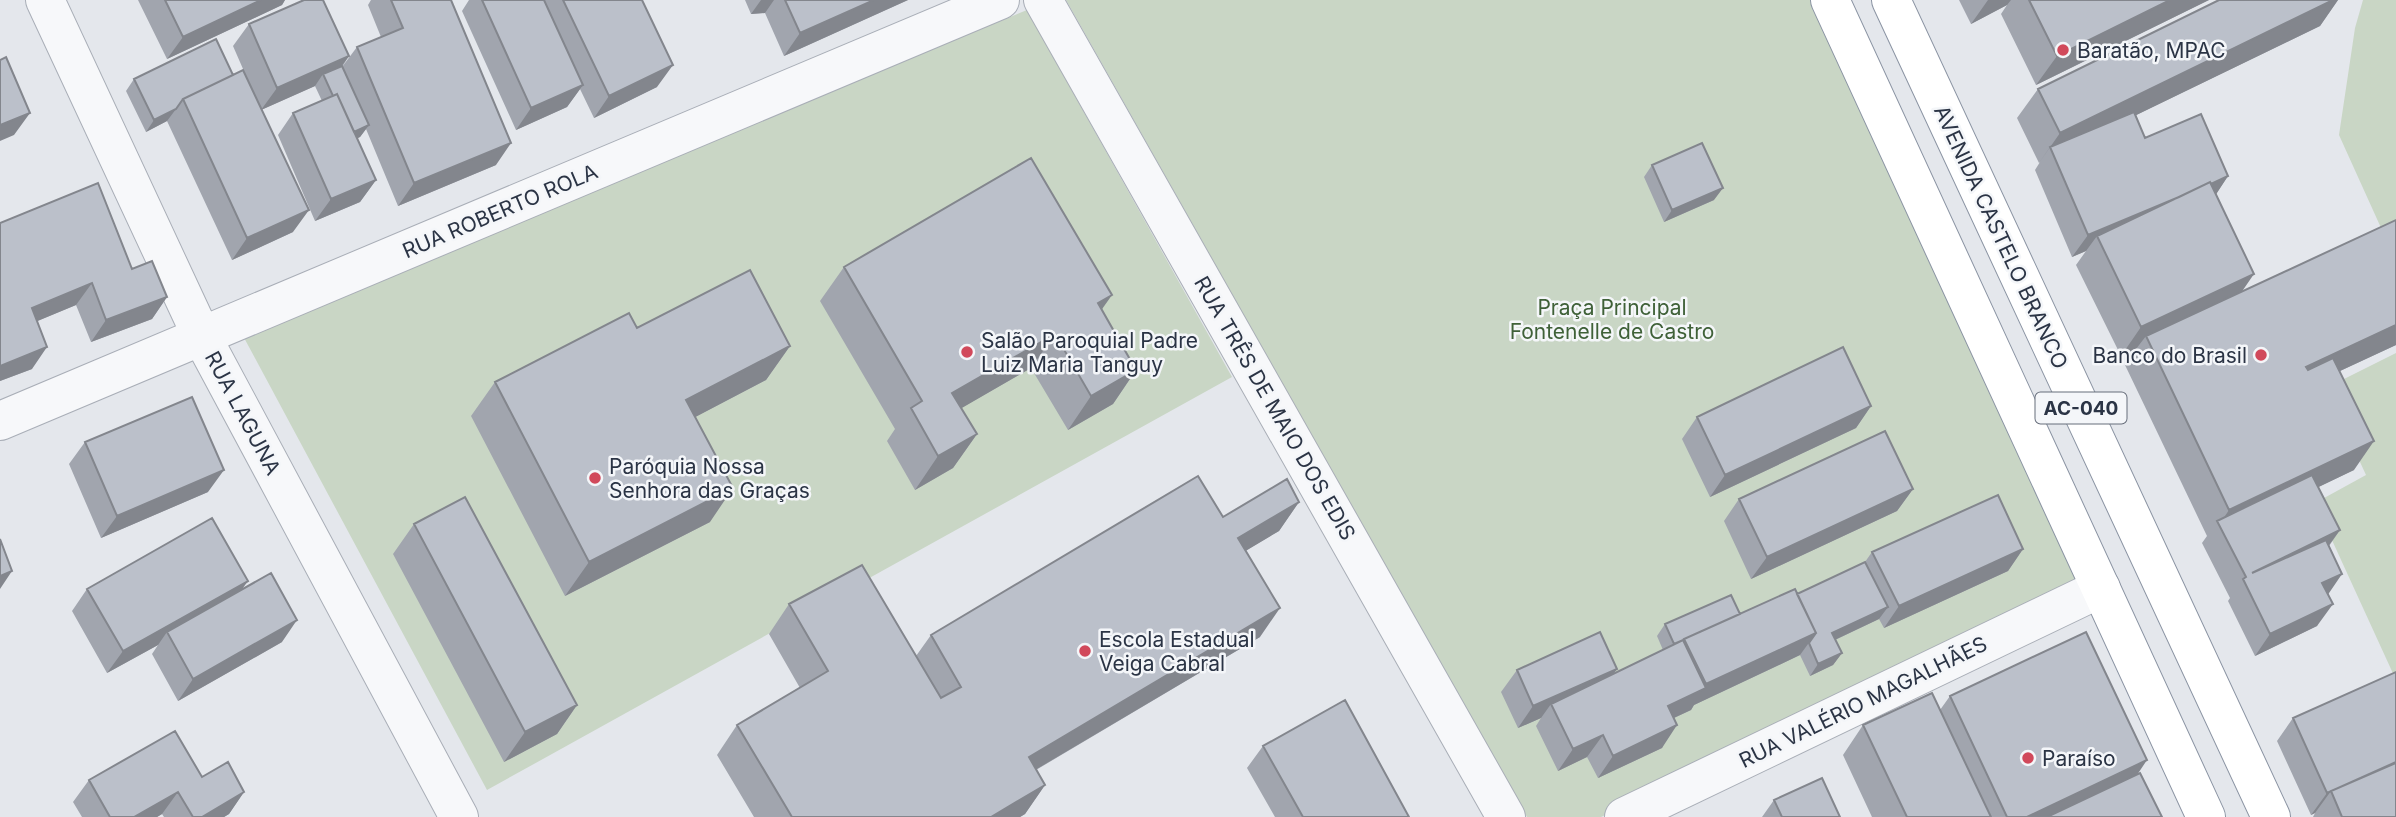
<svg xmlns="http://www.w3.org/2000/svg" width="2396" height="817" viewBox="0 0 2396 817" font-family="Inter,sans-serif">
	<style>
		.green { fill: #c9d6c5 }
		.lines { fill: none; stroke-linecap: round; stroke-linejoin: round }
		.minor-casing { stroke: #a9aeb7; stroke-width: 40 }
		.highway-casing { stroke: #8b94a3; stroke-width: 40 }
		.minor { stroke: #f7f8fa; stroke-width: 38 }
		.highway { stroke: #fff; stroke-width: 38 }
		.wall { fill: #a1a5ae }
		.shaded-wall { fill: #83868d }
		.building { fill: #bbc0ca; stroke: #83868d; stroke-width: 2 }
		.poi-dot { fill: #d1495b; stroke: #f4f6f9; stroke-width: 2.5 }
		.labels { text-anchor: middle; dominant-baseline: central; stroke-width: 5; stroke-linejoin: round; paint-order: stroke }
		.shield { fill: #f4f6f9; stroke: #676e7b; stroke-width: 2 }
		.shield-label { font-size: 19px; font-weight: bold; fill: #2b3445 }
		.poi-label { font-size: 21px; fill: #2b3445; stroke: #f4f6f9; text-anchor: start }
		.street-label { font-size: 21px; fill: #2b3445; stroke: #f4f6f9 }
		.park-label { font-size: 21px; fill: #3f6138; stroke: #f4f6f9 }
	</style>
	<rect width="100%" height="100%" fill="#e4e7ec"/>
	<path class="green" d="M1066,0H1818L2083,584L1601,817H1527Z
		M2363,0H2396V261L2339,135L2355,28Z
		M1027,10L1232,377L487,790L242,334Z
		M2396,353V680L2315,503L2366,475L2326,388Z"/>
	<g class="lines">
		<g class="minor-casing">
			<path id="minor" d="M45,0L202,337L459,817
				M1043,0L1506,817
				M0,421L1000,0
				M1624,817L2101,588"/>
		</g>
		<g class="highway-casing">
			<path id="highway" d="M1830,0L2206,817
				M1891,0L2271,817"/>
		</g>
		<use href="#minor" class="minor"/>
		<use href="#highway" class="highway"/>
	</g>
	<path class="wall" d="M138,0H285L282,5L167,59Z
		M371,0H451L496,165L398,206L366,129L360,137L357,138L376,180L360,202L315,221L278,135L293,113L322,101L315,86L261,110L293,232L232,260L167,121L146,132L126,91L134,79L233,75L257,101L233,46L249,24L349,56L342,67L357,47L381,37L368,5Z
		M469,0H642L657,87L594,118L580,89L567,107L516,130L462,11Z
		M745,0H908L784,56L765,13L751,14Z
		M1959,0H2209L2036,85L2001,14L2007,5L1971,24Z
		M2219,0H2338L2320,26L2136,115L2145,138L2228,176L2216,194L2242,291L2396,345L2340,371L2354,470L2318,487L2340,530L2329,546L2328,594L2317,626L2255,656L2228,601L2230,598L2202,543L2207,536L2125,365L2136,349L2121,356L2076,265L2086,251L2072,257L2035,170L2040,162L2039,163L2017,118L2038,89Z
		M1652,165L1714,200L1664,222L1644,177Z
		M0,223L132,269L167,297L152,319L91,342L76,305L37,321L32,369L0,381Z
		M844,267L1102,310L1136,370L1113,404L1068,430L1031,368L961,408L977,434L953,468L915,490L887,441L895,429L820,301Z
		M637,328L790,346L766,380L695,417L710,522L565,596L471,416L495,382Z
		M1871,406L1856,428L1710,497L1682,439L1697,417Z
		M85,442L208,492L101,538L69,464Z
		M1913,489L1897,511L1751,579L1724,521L1739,499Z
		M1299,502L1279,531L1245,551L1260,637L1036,770L1045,785L1025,814L1020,817H754L717,755L737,725L800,688L769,634L789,604L916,656L931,635L1223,517Z
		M414,524L577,705L557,734L504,762L393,554Z
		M2023,549L2008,571L1884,628L1879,619L1835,640L1842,653L1833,665L1810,676L1800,655L1694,705L1691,710L1674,718L1662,748L1598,778L1587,757L1558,771L1536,726L1541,718L1518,728L1501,692L1517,670L1614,674L1663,650L1657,636L1665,624L1740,614L1797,594L1865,562L1872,552Z
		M87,589H242L282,642L178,701L152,654L158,645L107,673L72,611Z
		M1950,696L2138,774L2162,817H1872L1843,755L1863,725L1940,710Z
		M2293,718L2396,817H2313L2315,813L2311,815L2277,741Z
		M1263,746L1409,817H1275L1247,768Z
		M202,777L244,792L229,814L224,817H164L162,814L157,817H82L73,802L89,780Z
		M1774,800L1840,817H1762Z"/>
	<path class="shaded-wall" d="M261,0H285L282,5L167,59L183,37Z
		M761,0H774L765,13L751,14Z
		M874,0H908L784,56L800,33Z
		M1988,0H2011L2007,5L1971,24Z
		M2170,0H2209L2036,85L2057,56Z
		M2333,0H2338L2320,26L2054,155L2050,147L2039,163L2060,133Z
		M349,56L333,78L323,74L315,86L261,110L277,88Z
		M673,65L657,87L594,118L609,96Z
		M583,85L567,107L516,130L531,108Z
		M176,109L167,121L146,132L154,120Z
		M30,113L14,135L0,141V125Z
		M369,125L360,137L342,146L350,134Z
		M511,143L496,165L398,206L414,183Z
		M2228,176L2213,199L2097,236L2086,251L2072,257L2088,235Z
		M376,180L360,202L315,221L331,199Z
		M1723,188L1714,200L1664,222L1672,210Z
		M309,210L293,232L232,260L247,238Z
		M2254,274L2234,303L2146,336L2136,349L2121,356L2141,327Z
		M92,283L76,305L16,330L32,308Z
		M1112,295L1088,329L1098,303Z
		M167,297L152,319L91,342L106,320Z
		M2396,325V345L2286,396L2306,367Z
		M1055,334L1031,368L929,427L952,393Z
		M790,346L766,380L663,434L686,400Z
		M47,347L32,369L0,381V366Z
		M1136,370L1113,404L1068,430L1091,396Z
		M1871,406L1856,428L1710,497L1725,475Z
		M977,434L953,468L915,490L938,456Z
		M2374,441L2354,470L2223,533L2219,525L2229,510Z
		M224,470L208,492L101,538L117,516Z
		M733,488L710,522L565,596L589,562Z
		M1913,489L1897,511L1751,579L1767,557Z
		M1299,502L1279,531L1217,568L1238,538Z
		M2340,530L2324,552L2252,573Z
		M2023,549L2008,571L1884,628L1899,606Z
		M12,571L0,589V576Z
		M2342,574L2327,596L2322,583Z
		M248,581L232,603L167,632L158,645L107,673L123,651Z
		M2333,604L2317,626L2255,656L2270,634Z
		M1888,607L1879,619L1824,645L1832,633Z
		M1280,608L1260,637L1008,786L1029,757Z
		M297,620L282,642L178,701L193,679Z
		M1816,633L1800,655L1694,705L1691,710L1652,728L1668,706L1702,690L1706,684Z
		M1842,653L1833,665L1810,676L1818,664Z
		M1617,669L1601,691L1551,704L1541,718L1518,728L1533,706Z
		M577,705L557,734L504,762L525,732Z
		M1677,725L1662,748L1598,778L1613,756Z
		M1603,735L1587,757L1558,771L1573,749Z
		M2147,760L2127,790L2068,817H2027Z
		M1045,785L1025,814L1020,817H991Z
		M2331,791L2315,813L2311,815L2327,793Z
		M178,792L162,814L157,817H134Z
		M244,792L229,814L224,817H202Z"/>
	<path class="building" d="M165,0H261L183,37Z
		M304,0H323L349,56L277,88L249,24Z
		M391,0H451L511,143L414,183L357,47L403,28Z
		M482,0H544L583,85L531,108Z
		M563,0H642L673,65L609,96Z
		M785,0H874L800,33Z
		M2029,0H2170L2057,56Z
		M2219,0H2333L2060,133L2038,89Z
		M216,39L233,75L183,99L176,109L154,120L134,79Z
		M6,57L30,113L0,125V60Z
		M342,66L369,125L354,132L337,94L333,96L323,74Z
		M243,70L309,210L247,238L183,99Z
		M337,94L376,180L331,199L293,113Z
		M2134,112L2145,138L2201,114L2228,176L2211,184L2210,182L2179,197L2088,235L2050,147Z
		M1702,143L1723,188L1672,210L1652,165Z
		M1031,158L1112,295L1098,303L1136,370L1091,396L1055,334L952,393L977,434L938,456L911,408L922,401L844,267Z
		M2210,182L2254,274L2141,327L2097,236Z
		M98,183L132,269L152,261L167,297L106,320L92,283L32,308L47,347L0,366V223Z
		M2396,220V325L2306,367L2308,370L2333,358L2374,441L2229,510L2146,336Z
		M750,270L790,346L686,400L733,488L589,562L495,382L629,313L637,328Z
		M1843,347L1871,406L1725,475L1697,417Z
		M192,397L224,470L117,516L85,442Z
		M1885,431L1913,489L1767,557L1739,499Z
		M2312,475L2340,530L2252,573L2326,540L2342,574L2322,583L2333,604L2270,634L2243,579L2246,577L2217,521Z
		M1198,476L1223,517L1287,479L1299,502L1238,538L1280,608L1029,757L1045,785L991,817H792L737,725L828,671L789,604L862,565L941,698L961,687L931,635Z
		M1998,495L2023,549L1899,606L1872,552Z
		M465,497L577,705L525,732L414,524Z
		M212,518L248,581L123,651L87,589Z
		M0,539L12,571L0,576Z
		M1865,562L1888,607L1832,633L1842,653L1818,664L1809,643L1816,633L1797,594Z
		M271,573L297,620L193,679L167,632Z
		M1795,589L1816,633L1706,684L1684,639Z
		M1731,595L1740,614L1684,639L1683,641V640L1674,644L1665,624Z
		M1600,632L1617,669L1533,706L1517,670Z
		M2086,632L2147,760L2027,817H2007L1950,696Z
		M1683,640L1706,688L1668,706L1677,725L1613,756L1603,735L1573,749L1551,704Z
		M2396,672V762L2327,793L2293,718Z
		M1932,693L1991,817H1907L1863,725Z
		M1345,700L1409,817H1303L1263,746Z
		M175,731L202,777L228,762L244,792L202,817H193L178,792L134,817H110L89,780Z
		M2396,763V817H2342L2331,791Z
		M2140,773L2162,817H2047Z
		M1822,778L1840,817H1782L1774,800Z"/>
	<g class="poi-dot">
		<circle cx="2063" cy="50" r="7"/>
		<circle cx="967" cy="352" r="7"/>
		<circle cx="2261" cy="355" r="7"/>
		<circle cx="595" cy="478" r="7"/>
		<circle cx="1085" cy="651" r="7"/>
		<circle cx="2028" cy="758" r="7"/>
	</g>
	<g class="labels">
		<rect class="shield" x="2035.5" y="392.5" width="91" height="31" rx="5"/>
		<g class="shield-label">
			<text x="2081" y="408">AC-040</text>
		</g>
		<g class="poi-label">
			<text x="2077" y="50">Baratão, MPAC</text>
			<text x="981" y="340">Salão Paroquial Padre<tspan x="981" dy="24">Luiz Maria Tanguy</tspan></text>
			<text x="2247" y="355" text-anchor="end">Banco do Brasil</text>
			<text x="609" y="466">Paróquia Nossa<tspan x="609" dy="24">Senhora das Graças</tspan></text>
			<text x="1099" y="639">Escola Estadual<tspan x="1099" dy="24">Veiga Cabral</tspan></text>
			<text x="2042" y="758">Paraíso</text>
		</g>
		<g class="street-label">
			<text transform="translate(500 211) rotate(-23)">RUA ROBERTO ROLA</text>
			<text transform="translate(2001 237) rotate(65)">AVENIDA CASTELO BRANCO</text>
			<text transform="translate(1275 408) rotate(60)">RUA TRÊS DE MAIO DOS EDIS</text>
			<text transform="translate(243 413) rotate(62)">RUA LAGUNA</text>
			<text transform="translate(1863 702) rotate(-26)">RUA VALÉRIO MAGALHÃES</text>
		</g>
		<g class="park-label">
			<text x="1612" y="307">Praça Principal<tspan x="1612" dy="24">Fontenelle de Castro</tspan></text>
		</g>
	</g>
</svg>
